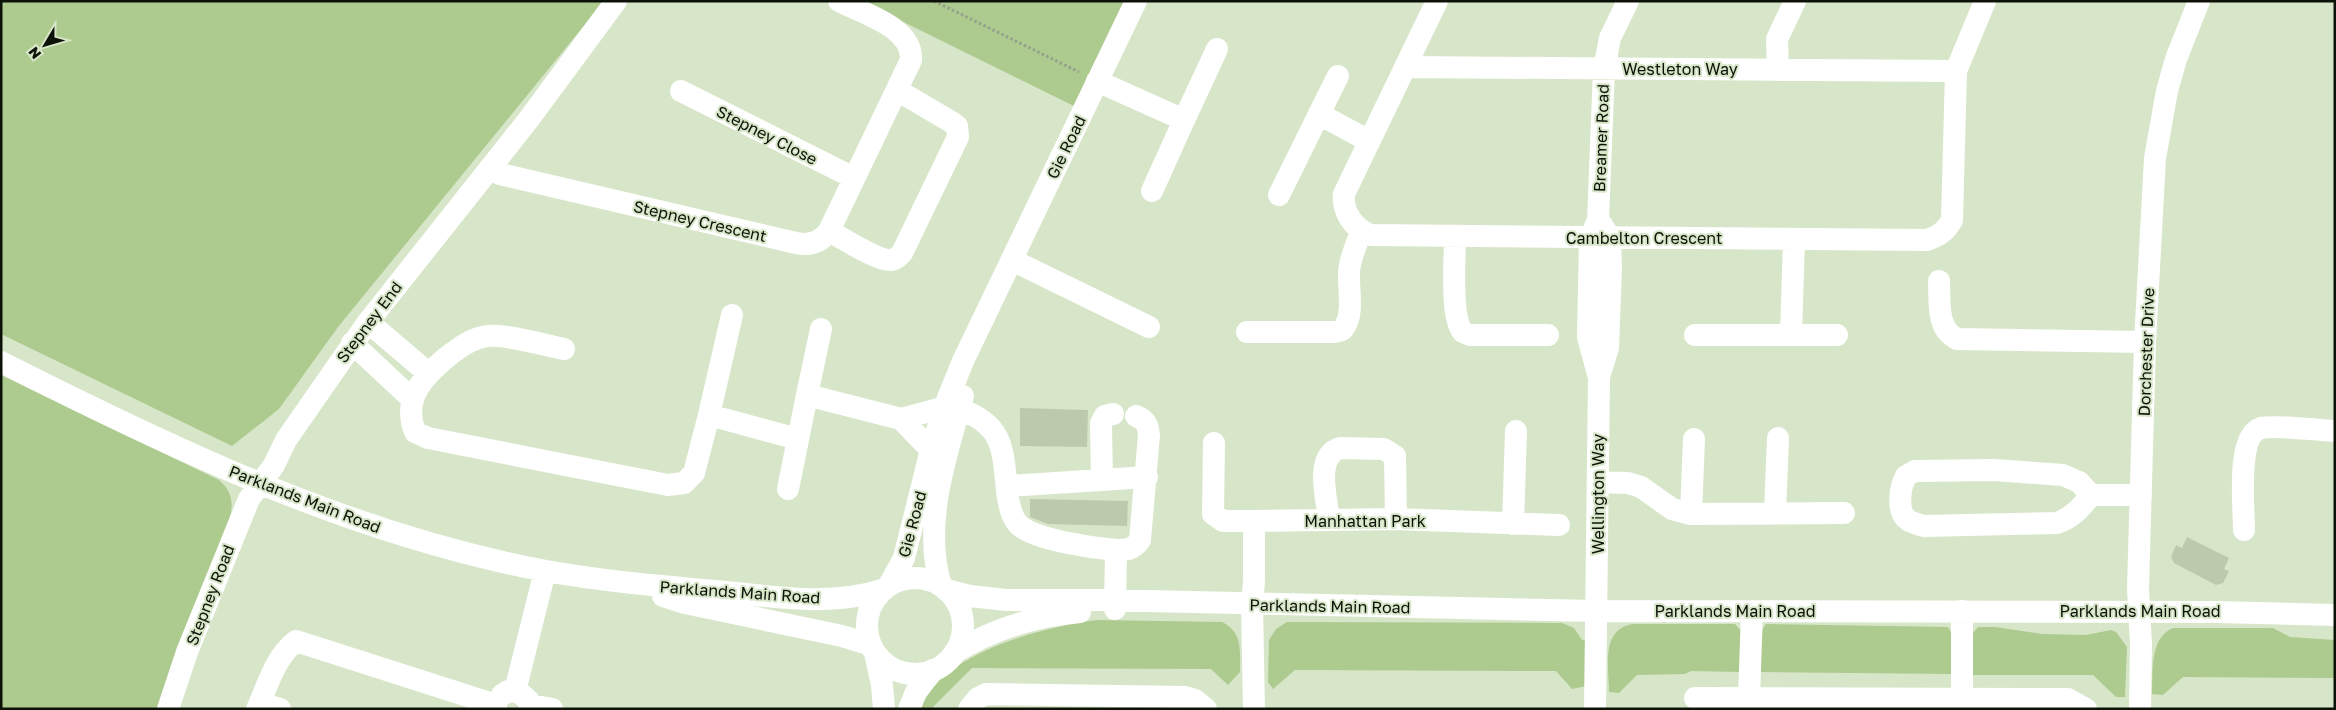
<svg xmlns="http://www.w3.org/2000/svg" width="2336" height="710" viewBox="0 0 2336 710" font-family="'Golos Text',sans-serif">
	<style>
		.green { fill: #adca8f }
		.building { fill: #bbcaad }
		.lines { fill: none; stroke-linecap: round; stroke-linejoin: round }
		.path { stroke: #95a18a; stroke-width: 3; stroke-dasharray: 2.5 2.5; stroke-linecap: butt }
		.minor { stroke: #fff; stroke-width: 22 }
		.labels { text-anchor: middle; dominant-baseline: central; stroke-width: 4; stroke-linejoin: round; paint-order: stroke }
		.street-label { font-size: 16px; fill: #0d1208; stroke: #d7e6c8 }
	</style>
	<rect width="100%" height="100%" fill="#d7e6c8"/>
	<path class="green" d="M1,1H604L338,327L279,409L232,446L1,334Z
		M861,1H1125L1074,106Z
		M1,375L219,480C231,490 234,502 230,517L158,709H1Z
		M1098,620L1222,622C1243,632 1240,652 1240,672L1228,685L1211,669L972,668L931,709H921C939,653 1047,626 1098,620Z
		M1287,622L1562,623L1574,628L1582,640H1585L1586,686L1572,689L1556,671L1295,670L1273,689L1268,682L1269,640L1276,629Z
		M1633,624H1735L1742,632L1741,672L1691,671L1685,674L1637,675L1619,693L1609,692C1609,668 1600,629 1633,624Z
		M1766,624L1948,627L1953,636L1952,674L1760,672V633Z
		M1978,627H1995L2042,634L2086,635L2111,630L2116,632L2127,647L2125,697H2116L2093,675H1972L1973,633Z
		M2173,628H2273L2290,637L2335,640V678L2183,677L2163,695L2152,694C2153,672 2149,638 2173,628Z"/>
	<path class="building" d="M1020,408L1088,410L1087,447L1020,446Z
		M1030,499L1128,501L1127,526L1048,524L1030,517Z
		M2187,537L2229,558L2224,569L2229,571L2223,583L2216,585L2174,563L2171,557L2176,545L2182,548Z"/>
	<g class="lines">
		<path class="path" d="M934,1L1079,72"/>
		<path class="minor" d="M1437,1L1344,194C1342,212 1354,229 1371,235L1927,240C1939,236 1946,231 1952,220L1956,71L1985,1
			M1405,67L1956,71
			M1778,70L1777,39L1795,1
			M1097,81L1184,120L1152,191
			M681,91L854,178
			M1319,114L1338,76
			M1184,120L1217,49
			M489,169L500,174L796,243C810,246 821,242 829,231L911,60C913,27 864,14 839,1
			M1279,195L1319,114L1369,141
			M829,231C842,238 879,262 892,260C897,259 899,256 902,253L958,137L957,126L953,123L897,90
			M1455,237C1455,258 1450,318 1463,332L1470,335H1548
			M1012,260L1149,327
			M1939,281C1940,301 1936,329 1957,339L2145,342
			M368,322L428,373
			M821,329L807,395L901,419L931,450
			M1247,332H1334L1342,330C1355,317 1348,289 1349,272C1350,258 1356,244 1362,231
			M1695,335H1791L1794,239
			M1791,335H1837
			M352,343L412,399
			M564,349C544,345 506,334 488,336C472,338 460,347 447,357C423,377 402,399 415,432L428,438L668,485L684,483L694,473L709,415L798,439
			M1,362C175,450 353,535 546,571C602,581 659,586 716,591C772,596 828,607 882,590
			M1599,377L1608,348L1611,268L1610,238L1602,225
			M959,409C1008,426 1002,454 1008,498C1010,508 1012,519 1020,526C1037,540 1093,548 1116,550C1127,550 1133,550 1140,540L1149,435C1148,425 1146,420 1136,416
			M709,415L732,315
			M901,419L945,407
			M1214,443L1213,514L1223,521H1254
			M1102,480L1101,423L1105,416L1113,414
			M1598,482L1628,483L1641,487L1672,509L1691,514L1844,513
			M1007,486L1147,477
			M788,489L807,395
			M2091,495L2079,482L2063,475L1994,470L1915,471L1906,476C1900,487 1896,512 1908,520C1912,523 1919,524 1923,526L2057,523C2073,517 2081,508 2091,495H2141
			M1775,512L1778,438
			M1691,514L1694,439
			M1329,520C1327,499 1314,456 1340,448L1384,449L1395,456L1396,519
			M1513,524L1516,431
			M2244,530C2244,508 2236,435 2261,428C2274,425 2319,430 2335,431
			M867 626a48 48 0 1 1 96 0a48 48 0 1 1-96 0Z
			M889,585L904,558L932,446L946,403L963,361L1136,1
			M941,586C922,524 946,456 963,396
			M946,590L970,596L1006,600H1102L1596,611L2216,612L2335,615
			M663,596L685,603L842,636L871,645
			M1115,609L1116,550
			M875,653L882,685L884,709
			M954,653C993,629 1035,616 1080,612
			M515,691L545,571
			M502,695L508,691L519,692L529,701L530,709
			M1695,698L2068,699L2086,709
			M1749,699L1752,611
			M1962,699V611
			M260,703L280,709
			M530,705L552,709
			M168,709L187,652L249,499L274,465L286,440L368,322L529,119L616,1
			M257,709C268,685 275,657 296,641L496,705
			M909,709L916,692L933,670
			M969,709L978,698L986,694L1185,697L1195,700L1206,709
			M1254,709L1252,605L1254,581V521L1396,519L1559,525
			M1595,709L1599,378L1588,337L1590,238L1598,220L1604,69L1610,38L1628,1
			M2140,709L2141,644L2138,589L2145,342L2155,158L2167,91L2176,59L2199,1"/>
	</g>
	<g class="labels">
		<g class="street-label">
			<text x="1680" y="69">Westleton Way</text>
			<text transform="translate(767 135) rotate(27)">Stepney Close</text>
			<text transform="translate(1601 138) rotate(-88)">Breamer Road</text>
			<text transform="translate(1066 147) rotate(-64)">Gie Road</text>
			<text transform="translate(700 221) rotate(13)">Stepney Crescent</text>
			<text x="1644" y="238">Cambelton Crescent</text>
			<text transform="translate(369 322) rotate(-53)">Stepney End</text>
			<text transform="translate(2146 352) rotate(-88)">Dorchester Drive</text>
			<text transform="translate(1598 494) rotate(-90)">Wellington Way</text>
			<text transform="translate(305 499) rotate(21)">Parklands Main Road</text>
			<text x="1365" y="521">Manhattan Park</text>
			<text transform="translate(912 524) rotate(-75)">Gie Road</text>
			<text transform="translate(740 592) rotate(4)">Parklands Main Road</text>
			<text transform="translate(210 595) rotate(-69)">Stepney Road</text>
			<text transform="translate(1330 606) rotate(1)">Parklands Main Road</text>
			<text x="1735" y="611">Parklands Main Road</text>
			<text x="2140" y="611">Parklands Main Road</text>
		</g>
	</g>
	<rect width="2336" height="710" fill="none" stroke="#0d1208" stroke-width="5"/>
	<g transform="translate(45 45) rotate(232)" stroke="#d7e6c8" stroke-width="4" paint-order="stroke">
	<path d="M0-4L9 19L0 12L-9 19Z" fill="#0d1208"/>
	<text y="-8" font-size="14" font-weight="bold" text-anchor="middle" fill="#0d1208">N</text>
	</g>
</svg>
